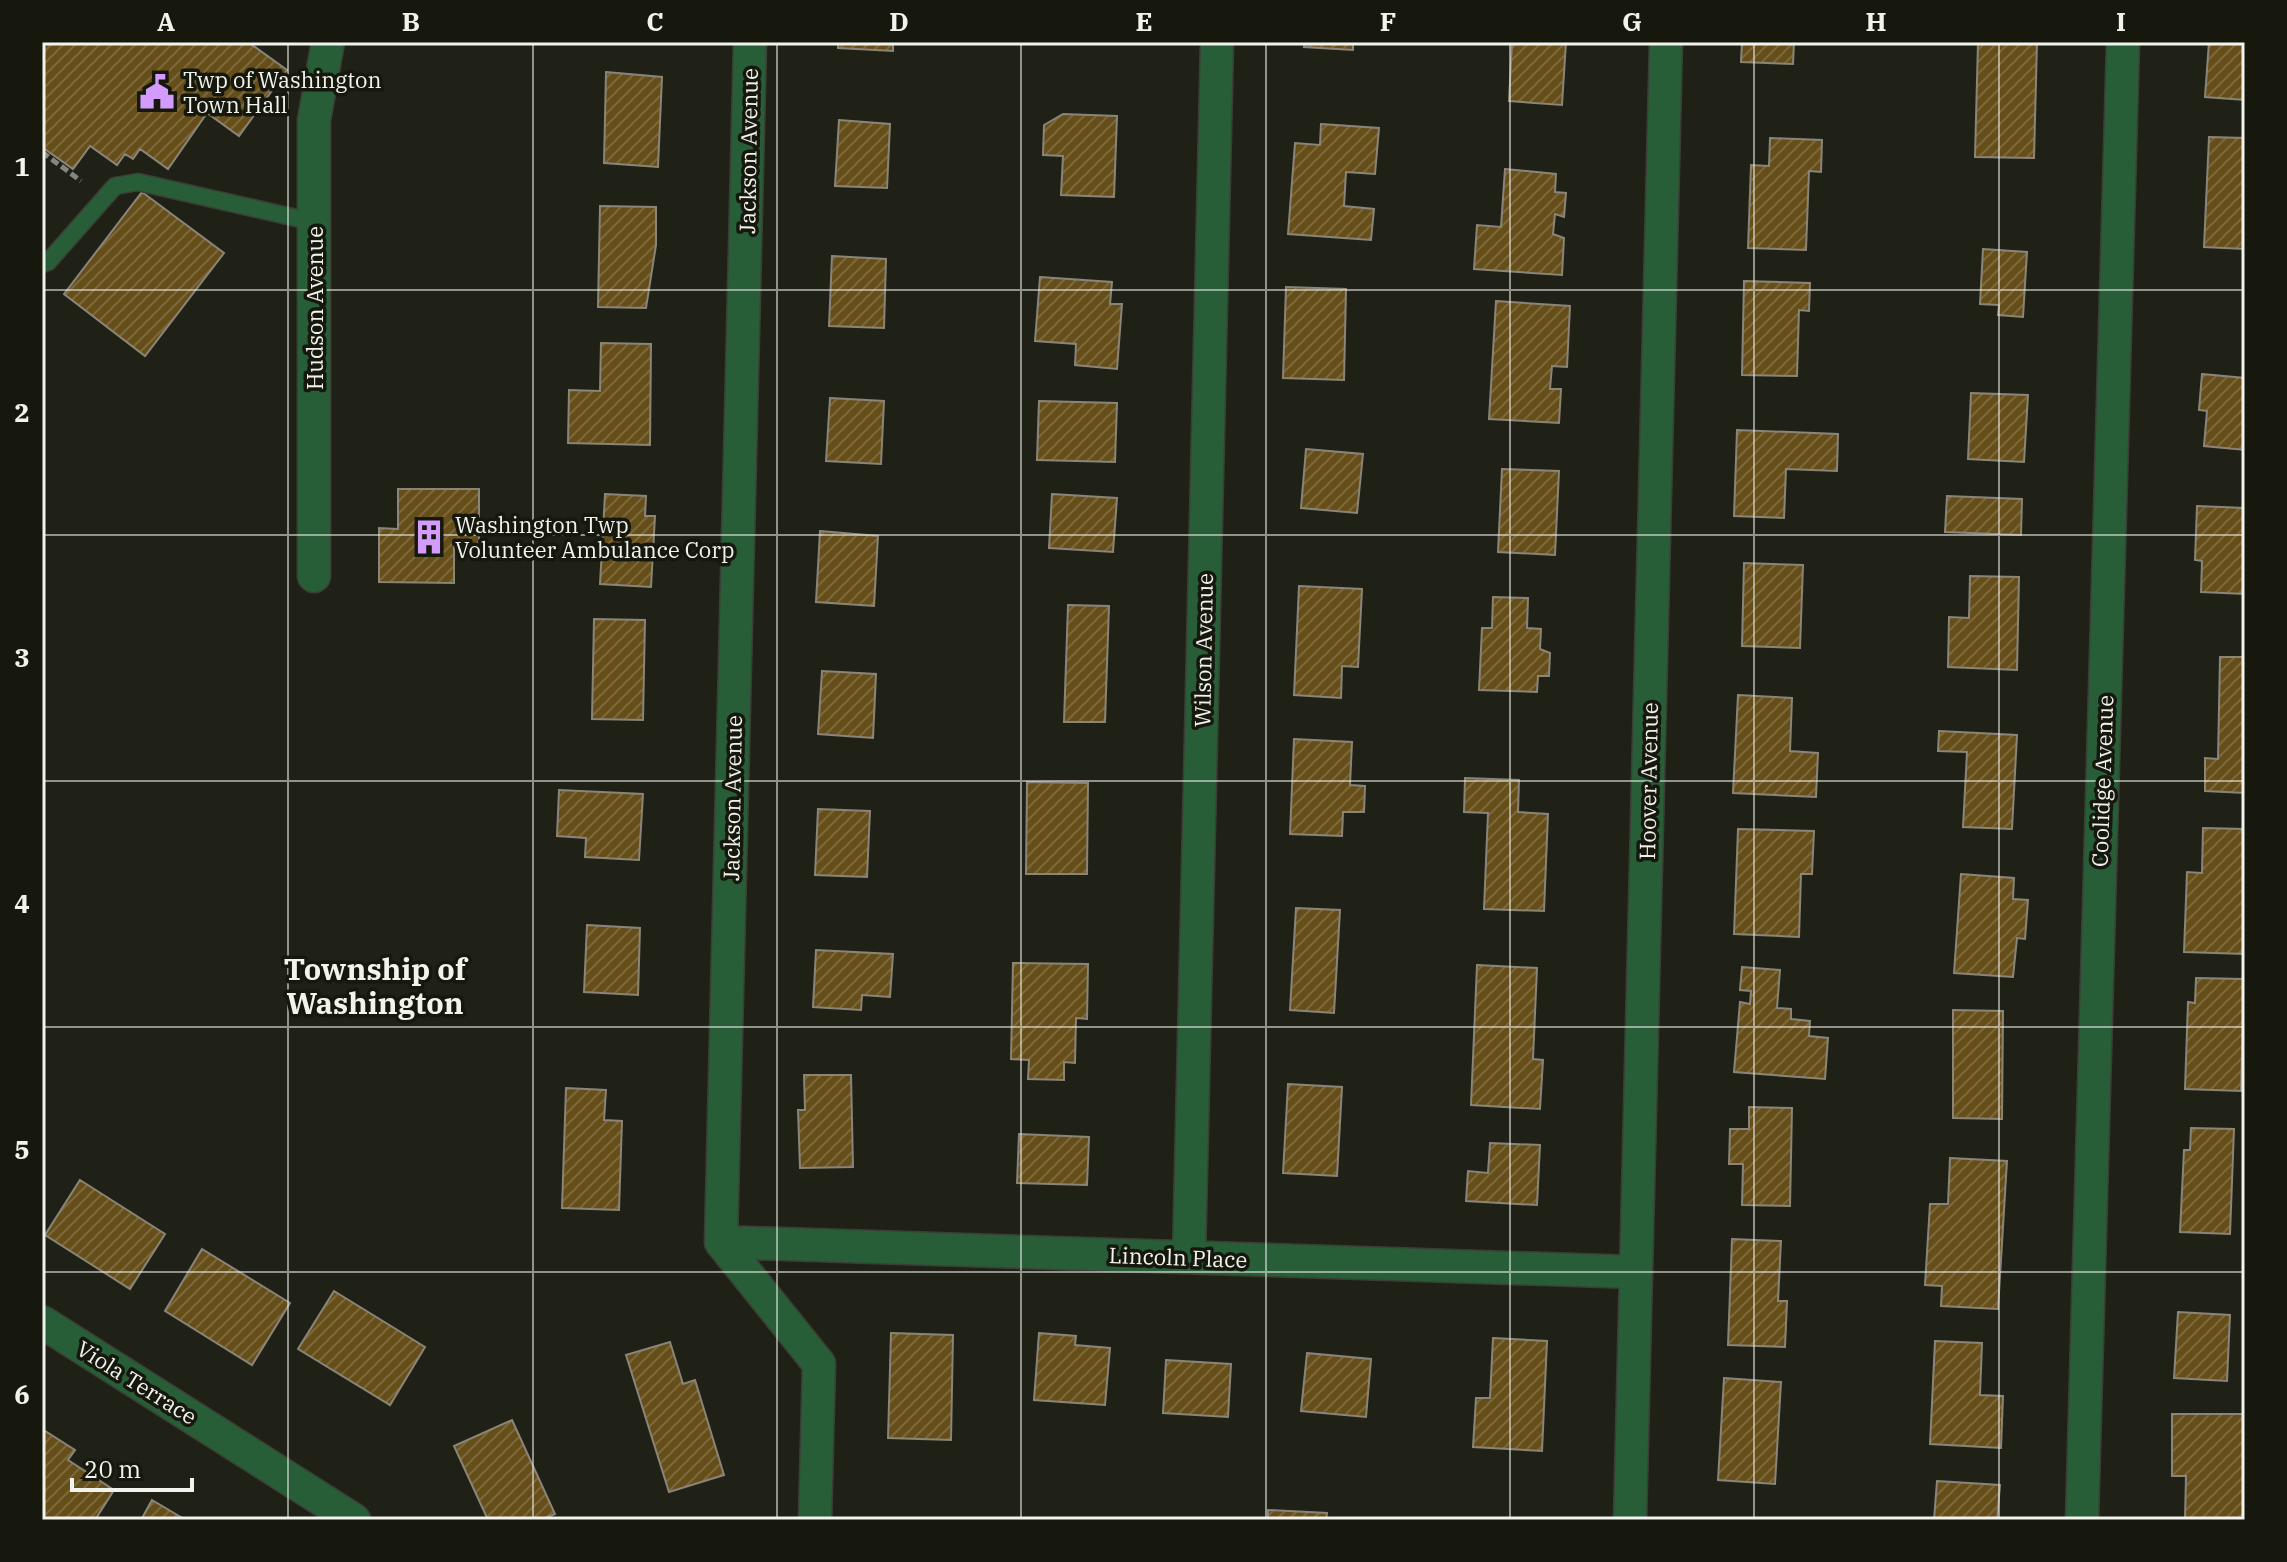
<svg xmlns="http://www.w3.org/2000/svg" width="2287" height="1562" viewBox="0 0 2287 1562" font-family="'IBM Plex Serif',serif">
	<style>
		.building { fill: url(#building-hatch); stroke: #8a8479; stroke-width: 2 }
		.lines { fill: none; stroke-linecap: round; stroke-linejoin: round }
		.lane-casing { stroke: #3c3e35; stroke-width: 19 }
		.street-casing { stroke: #3c3e35; stroke-width: 35 }
		.path { stroke: #85877f; stroke-width: 5; stroke-dasharray: 8 4; stroke-linecap: butt }
		.lane { stroke: #275d37; stroke-width: 16 }
		.street { stroke: #275d37; stroke-width: 32 }
		.grid { fill: none; stroke: #f1f3ec; stroke-width: 2; stroke-opacity: 0.55 }
		.labels { text-anchor: middle; dominant-baseline: central; stroke-width: 7; stroke-linejoin: round; paint-order: stroke }
		.poi-label { font-size: 22px; fill: #f1f3ec; stroke: #16180e; text-anchor: start }
		.street-label { font-size: 22px; fill: #f1f3ec; stroke: #16180e }
		.district-label { font-size: 30px; font-weight: bold; fill: #f1f3ec; stroke: #16180e }
		.neatline { fill: none; stroke: #f1f3ec; stroke-width: 3 }
		.grid-label { font-size: 26px; text-anchor: middle; font-weight: bold; fill: #f1f3ec }
	</style>
	<defs>
		<pattern id="building-hatch" width="6" height="6" patternUnits="userSpaceOnUse" patternTransform="scale(2)"><rect width="6" height="6" fill="#664e19"/><path d="M-1 1l2-2M0 6l6-6M5 7l2-2" fill="none" stroke="#7c683b"/></pattern>
	</defs>
	<rect width="100%" height="100%" fill="#1f2117"/>
	<path class="building" d="M42,42H248L287,70L239,136L207,113L168,169L140,149L133,159L125,154L117,165L90,146L73,169L42,147Z
		M838,42H893V51L838,48Z
		M1305,42H1353V50L1304,47Z
		M1512,42H1566L1562,105L1509,101Z
		M1742,42H1794L1793,64L1741,62Z
		M1978,42H2037L2034,158L1975,157Z
		M2209,42H2245V100L2205,97Z
		M606,72L662,77L658,167L604,163Z
		M1063,114L1117,116L1114,197L1061,195L1063,156L1043,155L1044,125Z
		M839,120L890,124L887,188L835,186Z
		M1321,124L1379,128L1375,174L1346,172L1344,206L1374,209L1371,240L1288,234L1295,143L1320,145Z
		M2209,137L2245,138V249L2204,247Z
		M1770,138L1822,140L1821,172L1809,171L1806,250L1748,248L1751,165L1769,166Z
		M1505,169L1556,174L1555,192L1566,193L1564,217L1555,214L1553,234L1564,238L1562,275L1474,269L1477,225L1501,227Z
		M142,192L224,253L145,356L64,294Z
		M600,206L656,207V245L646,308L598,307Z
		M1983,249L2027,252L2023,317L1998,315L1999,305L1980,304Z
		M832,256L886,259L884,328L829,326Z
		M1040,277L1112,282L1110,304H1122L1117,369L1075,365L1076,344L1035,341Z
		M1744,281L1810,283L1809,311L1799,310L1797,376L1742,375Z
		M1286,287L1346,289L1344,380L1283,378Z
		M1496,301L1570,306L1567,367L1552,366L1550,389H1561L1559,423L1489,419Z
		M601,343L651,344L650,445L568,443L569,390L600,391Z
		M2202,374L2245,378V450L2204,446L2207,411L2199,410Z
		M1971,393L2028,395L2024,462L1968,459Z
		M830,398L884,401L881,464L826,461Z
		M1039,401L1117,403L1115,462L1037,460Z
		M1737,430L1838,434L1837,471L1786,469L1784,518L1734,516Z
		M1306,449L1363,454L1357,513L1301,508Z
		M1502,469L1559,471L1555,555L1498,552Z
		M398,489H479V546L454,545V583L379,582V528L398,529Z
		M605,494L646,496L645,516H655L651,587L600,584Z
		M1052,494L1117,498L1113,552L1049,548Z
		M1947,496L2022,499L2021,535L1945,532Z
		M2197,506L2245,508V594L2201,592L2202,561L2195,560Z
		M820,531L878,536L874,606L816,602Z
		M1744,563L1803,565L1800,648L1742,646Z
		M1970,576L2019,577L2017,670L1948,667L1949,617L1969,618Z
		M1299,586L1362,589L1358,667L1342,666L1341,698L1294,695Z
		M1493,597L1528,598L1527,628L1541,629L1540,649L1550,653L1549,676H1538L1537,692L1479,690L1482,628H1492Z
		M1068,605L1109,606L1105,722H1064Z
		M594,619L645,620L643,720L592,719Z
		M2220,657H2245V793L2205,791V758L2218,759Z
		M822,671L876,674L873,738L818,734Z
		M1738,695L1792,698L1790,751L1818,753L1816,797L1733,793Z
		M1939,731L2017,735L2012,829L1963,827L1967,752L1938,751Z
		M1294,739L1352,742L1350,785L1365,786L1364,812H1343L1342,836L1290,834Z
		M1465,778L1519,780L1518,812L1548,814L1544,911L1484,909L1488,813L1464,812Z
		M1027,782L1088,783L1087,874H1026Z
		M559,790L643,794L639,860L585,857L586,838L557,836Z
		M818,809L870,811L867,877L815,875Z
		M2203,828L2245,829V954L2184,952L2187,872L2202,873Z
		M1738,829L1814,831L1812,874H1801L1799,937L1734,934Z
		M1961,874L2014,878L2013,899L2028,900L2025,939L2017,938L2013,977L1954,973Z
		M1296,908L1340,910L1334,1013L1290,1010Z
		M587,925L640,928L638,995L584,992Z
		M816,950L893,954L890,997L862,995L861,1010L813,1007Z
		M1013,963L1088,964L1087,1019L1076,1018L1075,1063L1064,1062V1080L1028,1079L1029,1060L1011,1059Z
		M1477,965L1537,968L1533,1059L1543,1060L1540,1109L1471,1105Z
		M1742,967L1780,970L1777,1008L1791,1009V1019L1810,1021L1809,1036L1828,1038L1825,1079L1734,1072L1740,1002L1750,1004L1751,991L1740,990Z
		M2196,978L2244,979L2241,1091L2185,1089L2188,1002L2195,1003Z
		M1953,1010L2003,1011L2002,1119L1953,1118Z
		M804,1075H851L853,1167L800,1168L798,1110H805Z
		M1288,1084L1342,1087L1337,1176L1283,1173Z
		M566,1088L606,1090L604,1120L622,1121L619,1210L562,1208Z
		M1749,1107L1792,1108L1790,1206L1742,1205L1743,1164H1729L1730,1129H1749Z
		M2191,1128L2234,1129L2230,1234L2180,1232L2184,1150H2190Z
		M1019,1134L1089,1137L1087,1185L1017,1183Z
		M1490,1143L1540,1145L1537,1205L1466,1201L1468,1171L1488,1173Z
		M1950,1158L2007,1161L1998,1309L1941,1306L1942,1286L1925,1285L1930,1204H1948Z
		M80,1180L165,1234L130,1289L45,1235Z
		M1732,1239L1781,1241L1778,1301H1787L1785,1347L1728,1345Z
		M202,1249L290,1303L252,1365L165,1311Z
		M334,1291L425,1347L390,1405L298,1349Z
		M2178,1312L2230,1315L2227,1381L2174,1378Z
		M891,1333L953,1335L951,1440L888,1438Z
		M1039,1333L1076,1336L1075,1345L1110,1348L1105,1405L1034,1400Z
		M1493,1338L1547,1341L1542,1451L1473,1447L1476,1398H1490Z
		M1935,1341L1982,1343L1980,1395L2003,1396L2001,1448L1930,1444Z
		M670,1342L683,1384L695,1380L724,1475L669,1492L626,1355Z
		M1307,1353L1371,1359L1366,1417L1301,1411Z
		M1166,1360L1231,1364L1228,1417L1163,1413Z
		M1724,1378L1781,1382L1775,1484L1718,1480Z
		M2172,1414H2245V1520L2185,1519L2186,1476H2172Z
		M512,1420L555,1514L541,1520H488L454,1446Z
		M42,1429L75,1450L68,1460L114,1490L95,1520H42Z
		M1937,1481L2000,1485L1997,1520H1934Z
		M152,1500L184,1519L183,1520H141Z
		M1268,1510L1327,1513L1326,1520H1268Z"/>
	<g class="lines">
		<g class="lane-casing">
			<path id="lane" d="M42,264L48,262L115,186L138,182L314,222"/>
		</g>
		<g class="street-casing">
			<path id="street" d="M750,42L721,1242L819,1364L815,1520
				M314,576V120L328,42
				M721,1242L1636,1272
				M1189,1257L1217,42
				M42,1322L354,1520
				M1630,1520L1666,42
				M2082,1520L2123,42"/>
		</g>
		<path class="path" d="M42,152L81,181"/>
		<use href="#lane" class="lane"/>
		<use href="#street" class="street"/>
	</g>
	<path class="grid" d="M288,42V1520M533,42V1520M777,42V1520M1021,42V1520M1266,42V1520M1510,42V1520M1754,42V1520M1999,42V1520M42,290H2245M42,535H2245M42,781H2245M42,1027H2245M42,1272H2245"/>
	<defs>
		<g id="civic-bare" transform="scale(2.76)"><path d="M-.6-6.5H3V-4.5H.6V-3L4-1V1h2V6H-6V1h2V-1L-.6-3ZM-1.2 2.5V6h2.4V2.5Z" fill="#d39cfc" stroke="#16180e" stroke-width="2.5" paint-order="stroke"/></g>
		<g id="building-bare" transform="scale(2.76)"><path d="M-4-6H4V6H1V3H-1V6H-4ZM-2.5-4.3h1.7v1.8h-1.7ZM.8-4.3h1.7v1.8H.8ZM-2.5-1h1.7V.8h-1.7ZM.8-1h1.7V.8H.8Z" fill="#d39cfc" stroke="#16180e" stroke-width="2.5" paint-order="stroke"/></g>
	</defs>
	<g fill-rule="evenodd">
		<use href="#civic-bare" x="157" y="92"/>
		<use href="#building-bare" x="429" y="537"/>
	</g>
	<g class="labels">
		<g class="poi-label">
			<text x="183" y="79">Twp of Washington<tspan x="183" dy="25">Town Hall</tspan></text>
			<text x="455" y="524">Washington Twp<tspan x="455" dy="25">Volunteer Ambulance Corp</tspan></text>
		</g>
		<g class="street-label">
			<text transform="translate(748 151) rotate(-89)">Jackson Avenue</text>
			<text transform="translate(314 308) rotate(-90)">Hudson Avenue</text>
			<text transform="translate(1203 650) rotate(-89)">Wilson Avenue</text>
			<text transform="translate(1648 781) rotate(-89)">Hoover Avenue</text>
			<text transform="translate(2102 781) rotate(-88)">Coolidge Avenue</text>
			<text transform="translate(732 798) rotate(-89)">Jackson Avenue</text>
			<text transform="translate(1178 1257) rotate(2)">Lincoln Place</text>
			<text transform="translate(137 1382) rotate(32)">Viola Terrace</text>
		</g>
		<g class="district-label">
			<text x="375" y="968">Township of<tspan x="375" dy="34">Washington</tspan></text>
		</g>
	</g>
	<rect width="2287" height="1562" fill="none" stroke="#16180e" stroke-width="88"/>
	<path d="M72 1478v12h120v-12" fill="none" stroke="#f1f3ec" stroke-width="4"/>
	<text x="84" y="1478" font-size="24" fill="#f1f3ec" stroke="#16180e" stroke-width="6" paint-order="stroke">20 m</text>
	<rect x="44" y="44" width="2199" height="1474" class="neatline"/>
	<g class="grid-label">
		<text x="166" y="31">A</text>
		<text x="411" y="31">B</text>
		<text x="655" y="31">C</text>
		<text x="899" y="31">D</text>
		<text x="1144" y="31">E</text>
		<text x="1388" y="31">F</text>
		<text x="1632" y="31">G</text>
		<text x="1876" y="31">H</text>
		<text x="2121" y="31">I</text>
		<text x="22" y="176">1</text>
		<text x="22" y="422">2</text>
		<text x="22" y="667">3</text>
		<text x="22" y="913">4</text>
		<text x="22" y="1159">5</text>
		<text x="22" y="1404">6</text>
	</g>
</svg>
